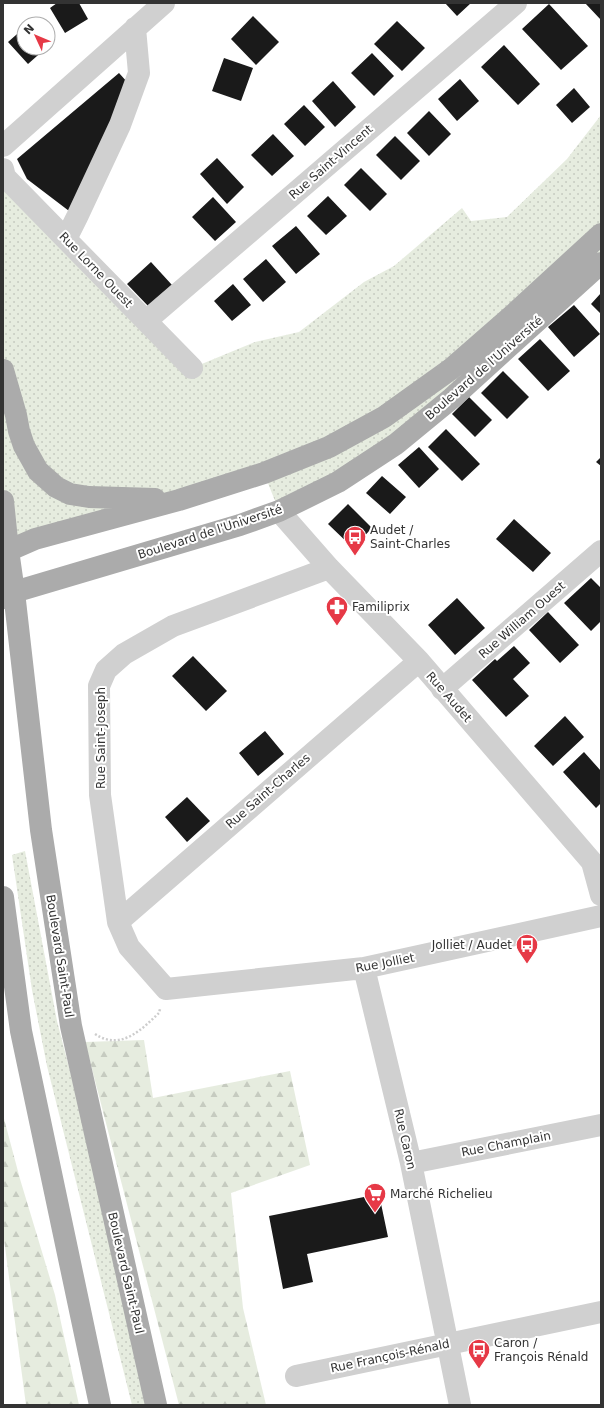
<svg xmlns="http://www.w3.org/2000/svg" width="604" height="1408" viewBox="0 0 604 1408" font-family="'DejaVu Sans',sans-serif">
	<style>
		.grass { fill: url(#grass-dots) }
		.forest { fill: url(#forest-firs) }
		.building { fill: #1a1a1a }
		.lines { fill: none; stroke-linecap: round; stroke-linejoin: round }
		.path { stroke: #cdcdcd; stroke-width: 2.5; stroke-dasharray: 2 2; stroke-linecap: butt }
		.minor { stroke: #d0d0d0; stroke-width: 22 }
		.major { stroke: #ababab; stroke-width: 22 }
		.labels { text-anchor: middle; dominant-baseline: central; stroke-width: 4; stroke-linejoin: round; paint-order: stroke }
		.street-label { font-size: 12px; fill: #333; stroke: #fff }
		.poi-label { font-size: 12px; fill: #333; stroke: #fff; text-anchor: start }
	</style>
	<defs>
		<pattern id="grass-dots" width="8" height="8" patternUnits="userSpaceOnUse"><rect width="8" height="8" fill="#e6ecdf"/><path d="M2 2h.1M6 6h.1" fill="none" stroke="#c6cbc0" stroke-width="1.8" stroke-linecap="round"/></pattern>
		<pattern id="forest-firs" width="22" height="20" patternUnits="userSpaceOnUse"><rect width="22" height="20" fill="#e6ecdf"/><path d="M5 1l3.5 6h-7zM16 11l3.5 6h-7z" fill="#c6cbc0"/></pattern>
	</defs>
	<rect width="100%" height="100%" fill="#fff"/>
	<path class="grass" d="M601,115V263L452,398L279,511L264,473L8,550L3,501V176L192,368L255,342L299,332L364,282L394,266L462,208L471,221L507,217L567,159Z
		M25,851L57,1021L72,1079L149,1405H132L47,1066L32,990L12,855Z"/>
	<path class="forest" d="M144,1040L153,1098L290,1071L310,1165L231,1193L243,1308L266,1405H179L85,1042Z
		M3,1115L20,1179L55,1295L79,1405H26L3,1232Z"/>
	<path class="building" d="M57,3H79L88,19L65,33L50,8Z
		M445,3H471L457,16Z
		M585,3H601V20Z
		M549,4L588,46L561,70L522,29Z
		M253,16L279,42L256,65L231,39Z
		M397,21L425,48L402,71L374,44Z
		M24,28V48H46L28,64L8,42Z
		M504,45L540,84L518,105L481,67Z
		M372,53L394,76L374,96L351,73Z
		M224,58L253,68L241,101L212,91Z
		M119,73L128,83L73,214L27,179L17,159Z
		M460,79L479,101L457,121L438,99Z
		M333,81L356,107L335,127L312,101Z
		M574,88L590,107L572,123L556,105Z
		M304,105L325,127L305,146L284,124Z
		M429,111L451,134L429,156L407,133Z
		M273,134L294,156L272,176L251,155Z
		M395,136L420,161L401,180L376,155Z
		M217,158L244,187L227,204L200,174Z
		M361,168L387,194L370,211L344,185Z
		M328,196L347,216L326,235L307,216Z
		M213,197L236,222L215,241L192,217Z
		M296,226L320,254L296,274L272,246Z
		M266,259L286,282L263,302L243,279Z
		M151,262L172,285L149,307L127,284Z
		M233,284L251,305L232,321L214,301Z
		M601,293V314L591,304Z
		M574,305L600,334L574,357L548,327Z
		M540,339L570,371L548,391L518,359Z
		M503,371L529,397L507,419L481,393Z
		M469,397L492,420L475,437L452,414Z
		M446,429L480,464L462,481L428,447Z
		M419,447L439,469L419,488L398,465Z
		M601,457V466L596,462Z
		M382,476L406,497L390,514L366,493Z
		M348,504L372,528L353,548L328,524Z
		M514,519L551,553L533,572L496,539Z
		M591,578L601,588V621L591,631L564,603Z
		M457,598L485,628L455,655L428,625Z
		M548,612L579,645L560,663L529,630Z
		M514,646L530,663L513,679L529,696L506,717L472,680L495,659L497,661Z
		M193,656L227,691L206,711L172,676Z
		M565,716L584,737L553,766L534,746Z
		M265,731L284,754L258,776L239,753Z
		M584,752L601,771V803L596,808L563,772Z
		M187,797L210,821L187,842L165,817Z
		M379,1194L388,1237L307,1254L313,1282L283,1289L269,1216Z"/>
	<g class="lines">
		<path class="path" d="M95,1034C121,1051 141,1030 159,1013L160,1009"/>
		<path class="minor" d="M3,146L164,3
			M3,169L5,177L192,368
			M66,239L77,217L120,125L139,73L135,28
			M146,321L516,3
			M279,511L329,568L419,661L592,862L601,895
			M329,568L173,626L124,654L106,670L99,686L100,795L118,922L129,947L166,989L364,968L601,916
			M442,689L601,551
			M118,922L419,661
			M364,968L411,1163L460,1405
			M411,1163L601,1125
			M296,1376L601,1312"/>
		<path class="major" d="M3,370L16,415L19,431L24,446L38,471L56,487L70,494L89,497L155,499
			M3,501L8,550L14,592L41,830L71,1026L156,1405
			M3,553L35,539L179,500L264,473L329,447L384,417L451,369L514,314L601,234
			M3,598L14,592L240,525L279,511L338,482L396,444L452,398L601,263
			M3,897L21,1031L100,1405"/>
	</g>
	<defs>
		<g id="bus-pin" transform="scale(1.15)"><path d="M0 17L-7.5 6A9.5 9.5 0 1 1 7.5 6Z" fill="#e63946" stroke="#fff"/><path d="M-5-6H5V4H4V6H2V4H-2V6H-4V4H-5ZM-3.5-4V0h7V-4ZM-3.5 1.2v1.5H-2V1.2ZM2 1.2v1.5H3.5V1.2Z" fill="#fff"/></g>
		<g id="pharmacy-pin" transform="scale(1.15)"><path d="M0 17L-7.5 6A9.5 9.5 0 1 1 7.5 6Z" fill="#e63946" stroke="#fff"/><path d="M-2-6h4v4h4v4h-4v4h-4v-4h-4v-4h4Z" fill="#fff"/></g>
		<g id="supermarket-pin" transform="scale(1.15)"><path d="M0 17L-7.5 6A9.5 9.5 0 1 1 7.5 6Z" fill="#e63946" stroke="#fff"/><path d="M-6-5.5h2.5l.6 2H6L4.5 2H-2.5L-4.4-4H-6ZM-1.5 3.2a1.3 1.3 0 1 0 .1 0ZM3 3.2a1.3 1.3 0 1 0 .1 0Z" fill="#fff"/></g>
	</defs>
	<g fill-rule="evenodd">
		<use href="#bus-pin" x="355" y="537"/>
		<use href="#pharmacy-pin" x="337" y="607"/>
		<use href="#bus-pin" x="527" y="945"/>
		<use href="#supermarket-pin" x="375" y="1194"/>
		<use href="#bus-pin" x="479" y="1350"/>
	</g>
	<g class="labels">
		<g class="street-label">
			<text transform="translate(331 162) rotate(-41)">Rue Saint-Vincent</text>
			<text transform="translate(96 270) rotate(46)">Rue Lorne Ouest</text>
			<text transform="translate(484 368) rotate(-41)">Boulevard de l'Université</text>
			<text transform="translate(210 532) rotate(-18)">Boulevard de l'Université</text>
			<text transform="translate(522 620) rotate(-41)">Rue William Ouest</text>
			<text transform="translate(449 697) rotate(49)">Rue Audet</text>
			<text transform="translate(101 738) rotate(-90)">Rue Saint-Joseph</text>
			<text transform="translate(268 791) rotate(-41)">Rue Saint-Charles</text>
			<text transform="translate(60 956) rotate(81)">Boulevard Saint-Paul</text>
			<text transform="translate(385 963) rotate(-11)">Rue Jolliet</text>
			<text transform="translate(405 1139) rotate(77)">Rue Caron</text>
			<text transform="translate(506 1144) rotate(-11)">Rue Champlain</text>
			<text transform="translate(126 1273) rotate(77)">Boulevard Saint-Paul</text>
			<text transform="translate(390 1356) rotate(-12)">Rue François-Rénald</text>
		</g>
		<g class="poi-label">
			<text x="370" y="530">Audet /<tspan x="370" dy="14">Saint-Charles</tspan></text>
			<text x="352" y="607">Familiprix</text>
			<text x="512" y="945" text-anchor="end">Jolliet / Audet</text>
			<text x="390" y="1194">Marché Richelieu</text>
			<text x="494" y="1343">Caron /<tspan x="494" dy="14">François Rénald</tspan></text>
		</g>
	</g>
	<rect width="604" height="1408" fill="none" stroke="#333333" stroke-width="8"/>
	<g transform="translate(36 36) rotate(314)"><circle r="19" fill="#ffffff" stroke="#adadad"/>
	<path d="M0-3L7 15L0 10L-7 15Z" fill="#e63946"/>
	<text y="-6" font-size="11" font-weight="bold" text-anchor="middle" fill="#333333">N</text>
	</g>
</svg>
